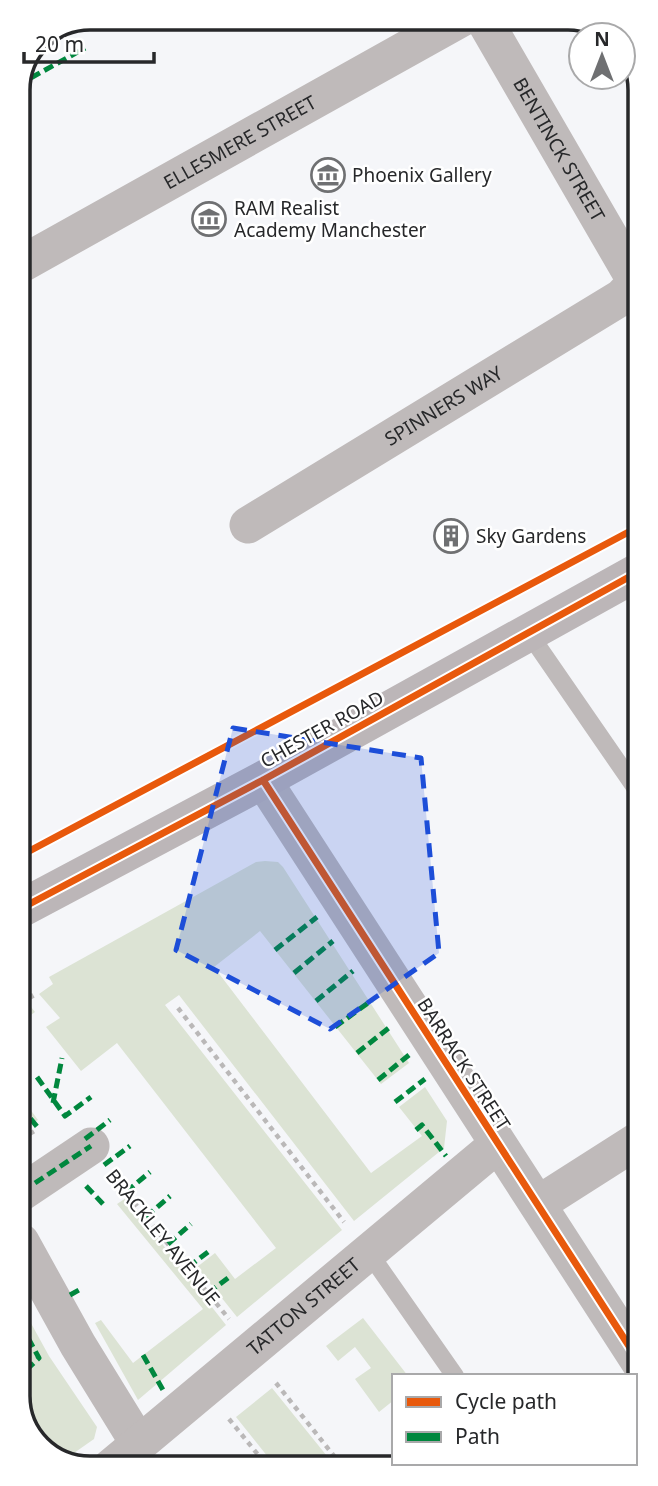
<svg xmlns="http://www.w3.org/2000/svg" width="658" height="1486" viewBox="0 0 658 1486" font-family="'Noto Sans',sans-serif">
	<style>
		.green { fill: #dce3d4 }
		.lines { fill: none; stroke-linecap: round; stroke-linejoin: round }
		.path { stroke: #bab8b8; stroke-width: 4.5; stroke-dasharray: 5 5; stroke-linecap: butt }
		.lane { stroke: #bfbaba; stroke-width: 18 }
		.street { stroke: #bfbaba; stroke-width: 37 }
		.highway { stroke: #bcb6b8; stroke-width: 38 }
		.quiet { stroke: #00873e; stroke-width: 5; stroke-dasharray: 10 5; stroke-linecap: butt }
		.cycleway-casing { stroke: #fff; stroke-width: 11 }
		.cycleway { stroke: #e8590c; stroke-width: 7 }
		.marked { fill: #1d4ed8; fill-opacity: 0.2; stroke: #1d4ed8; stroke-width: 5; stroke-dasharray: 14 9; stroke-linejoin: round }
		.labels { text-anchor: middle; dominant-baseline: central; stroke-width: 5; stroke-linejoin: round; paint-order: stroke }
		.street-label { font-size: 19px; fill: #27282a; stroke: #fff }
		.poi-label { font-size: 19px; fill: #27282a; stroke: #fff; text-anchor: start }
		.rim { fill: none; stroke: #27282a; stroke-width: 3.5 }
	</style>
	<rect width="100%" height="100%" fill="#f5f6f9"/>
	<path class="green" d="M265,861L278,862L283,867L409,1063L381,1084L260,931L214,967L371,1173L422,1136L399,1107L425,1087L447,1121L444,1148L354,1221L179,995L165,1005L342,1230L237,1317L197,1267L215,1253L235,1279L276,1248L117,1043L81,1071L46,1027L60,1018L39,994L53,984L49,977L256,862Z
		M20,993L35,1012L20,1023Z
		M21,1097L38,1120L21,1130Z
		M126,1198L226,1325L138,1400L95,1323L101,1320L133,1363L203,1309L117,1204Z
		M21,1305L49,1356L97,1427L94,1439L64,1460L45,1453L21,1420Z
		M363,1318L408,1376H394V1400L379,1412L355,1379L371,1368L355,1347L338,1361L326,1346Z
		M272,1388L335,1466L276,1467L236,1417Z"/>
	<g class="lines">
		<path class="path" d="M20,977L33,999
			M178,1008L344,1222
			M21,1139L38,1129
			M115,1179L229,1319
			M276,1383L342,1466
			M229,1419L268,1467"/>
		<path class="lane" d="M528,632L639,793
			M367,1250L455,1376
			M516,1463L518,1465"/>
		<g class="street">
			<path id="s1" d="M483,18L636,282"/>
			<path id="s2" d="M18,266L462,18"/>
			<path id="s3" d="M248,525L622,297L637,281"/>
			<path d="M263,780L640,1363"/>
			<path d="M21,1193L91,1146"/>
			<path d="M538,1204L640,1139"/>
			<path d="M21,1242L78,1345L139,1444"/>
			<path id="s4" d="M110,1468L497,1145"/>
		</g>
		<path class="highway" d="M20,909L263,780L638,572"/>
		<path class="quiet" d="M18,85L85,48
			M275,950L317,917
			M294,973L333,941
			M316,1001L353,971
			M335,1027L372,1000
			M357,1053L390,1027
			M37,1077L65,1116L91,1097
			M378,1080L409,1055
			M395,1102L425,1079
			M53,1103L62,1058
			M21,1107L39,1129
			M416,1130L422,1125L446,1156
			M85,1139L110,1120
			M104,1165L130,1146
			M35,1183L91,1146
			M86,1186L103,1204
			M126,1192L150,1172
			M146,1217L170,1196
			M168,1244L191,1224
			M188,1267L212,1249
			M208,1293L232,1275
			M70,1295L79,1290
			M21,1325L39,1358L24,1372L21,1369
			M143,1355L163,1390"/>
		<g class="cycleway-casing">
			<path id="cycleway" d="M263,780L640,1363
				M20,856L638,527
				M20,909L263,780L638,572"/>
		</g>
		<use href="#cycleway" class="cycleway"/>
	</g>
	<path class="marked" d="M233,728L421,758L439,953L330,1029L176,950Z"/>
	<defs>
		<g id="museum-ring" transform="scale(1.75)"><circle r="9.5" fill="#fff" stroke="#6f7072" stroke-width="1.5"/><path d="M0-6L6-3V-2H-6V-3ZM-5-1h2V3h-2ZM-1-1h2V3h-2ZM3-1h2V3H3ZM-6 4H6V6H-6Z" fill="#6f7072"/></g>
		<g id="building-ring" transform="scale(1.75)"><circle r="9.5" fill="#fff" stroke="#6f7072" stroke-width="1.5"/><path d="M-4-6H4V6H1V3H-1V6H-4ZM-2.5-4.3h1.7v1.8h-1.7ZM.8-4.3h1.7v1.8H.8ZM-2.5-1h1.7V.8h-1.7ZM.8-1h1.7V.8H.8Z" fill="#6f7072"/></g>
	</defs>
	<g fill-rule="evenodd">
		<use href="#museum-ring" x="328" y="175"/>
		<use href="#museum-ring" x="209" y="219"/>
		<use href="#building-ring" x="451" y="536"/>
	</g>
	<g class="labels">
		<g class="street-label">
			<text stroke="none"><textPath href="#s2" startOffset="254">ELLESMERE STREET</textPath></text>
			<text stroke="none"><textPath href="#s1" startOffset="152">BENTINCK STREET</textPath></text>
			<text stroke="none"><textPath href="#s3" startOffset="229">SPINNERS WAY</textPath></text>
			<text transform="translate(322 729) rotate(-29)">CHESTER ROAD</text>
			<text transform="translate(464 1064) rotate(57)">BARRACK STREET</text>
			<text transform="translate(163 1237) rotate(51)">BRACKLEY AVENUE</text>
			<text stroke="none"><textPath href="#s4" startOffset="252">TATTON STREET</textPath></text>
		</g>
		<g class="poi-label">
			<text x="352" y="175">Phoenix Gallery</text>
			<text x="234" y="208">RAM Realist<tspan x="234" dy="22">Academy Manchester</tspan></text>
			<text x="476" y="536">Sky Gardens</text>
		</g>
	</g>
	<path d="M0 0H658V1486H0ZM90 30H568A60 60 0 0 1 628 90V1396A60 60 0 0 1 568 1456H90A60 60 0 0 1 30 1396V90A60 60 0 0 1 90 30Z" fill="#fff" fill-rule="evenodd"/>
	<path class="rim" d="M90 30H568A60 60 0 0 1 628 90V1396A60 60 0 0 1 568 1456H90A60 60 0 0 1 30 1396V90A60 60 0 0 1 90 30Z"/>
	<rect x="392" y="1374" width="245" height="91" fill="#ffffff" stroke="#a9a9aa" stroke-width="2"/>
	<rect x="406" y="1397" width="35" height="10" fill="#e8590c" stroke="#a9a9aa" stroke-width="2"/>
	<text x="455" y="1409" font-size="21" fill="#27282a">Cycle path</text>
	<rect x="406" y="1432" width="35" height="10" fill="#00873e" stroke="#a9a9aa" stroke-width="2"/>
	<text x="455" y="1444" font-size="21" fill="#27282a">Path</text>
	<g transform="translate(602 56)"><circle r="33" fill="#ffffff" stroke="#a9a9aa" stroke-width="2"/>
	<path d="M0-5L12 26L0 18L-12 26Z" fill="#6f7072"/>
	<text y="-10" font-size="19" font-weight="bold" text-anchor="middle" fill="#27282a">N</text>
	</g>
	<path d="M24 52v10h130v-10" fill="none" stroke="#27282a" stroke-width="3.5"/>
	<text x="35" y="52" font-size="21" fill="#27282a" stroke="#ffffff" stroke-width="5" paint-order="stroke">20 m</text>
</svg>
